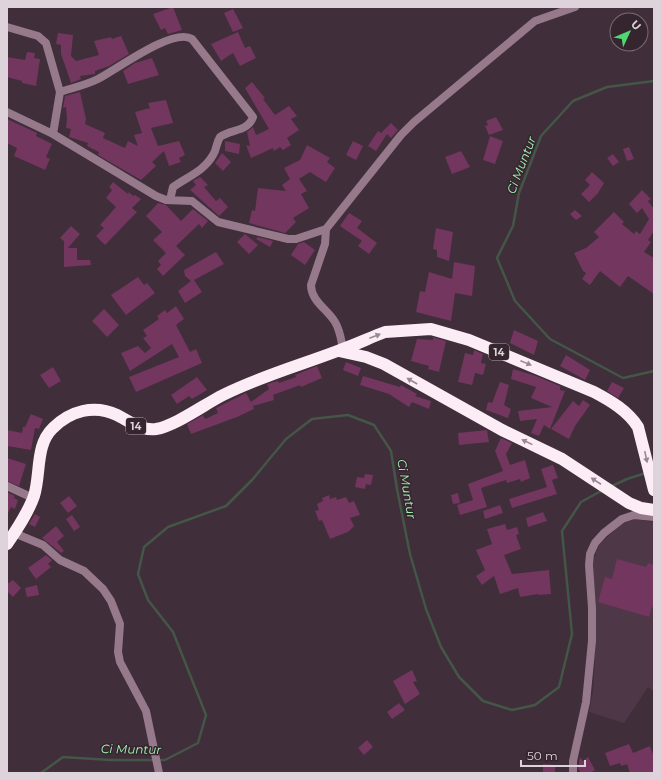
<svg xmlns="http://www.w3.org/2000/svg" width="661" height="780" viewBox="0 0 661 780" font-family="Montserrat,sans-serif">
	<style>
		.built { fill: #4e3746 }
		.lines { fill: none; stroke-linecap: round; stroke-linejoin: round }
		.stream { stroke: #435647; stroke-width: 2.5 }
		.building { fill: #72365f }
		.street { stroke: #97798c; stroke-width: 8 }
		.highway { stroke: #fbecf5; stroke-width: 12 }
		.oneway { fill: #988892 }
		.labels { text-anchor: middle; dominant-baseline: central; stroke-width: 3; stroke-linejoin: round; paint-order: stroke }
		.shield { fill: #35252f; stroke: #ab9fa7; stroke-width: 1 }
		.shield-label { font-size: 10px; font-weight: bold; fill: #ded3da }
		.water-label { font-size: 12px; font-style: italic; fill: #a4fcb3; stroke: #35252f }
	</style>
	<rect width="100%" height="100%" fill="#402e3a"/>
	<path class="built" d="M635,519L654,522V692L648,687L624,723L589,712L593,691L596,638V605L593,570L594,558L599,545L620,525Z"/>
	<g class="lines">
		<path class="stream" d="M654,81L607,87L573,101L541,136L519,193L513,226L497,258L515,301L550,339L623,378L654,371
			M612,486L627,479L646,473
			M41,773L63,757L110,760H165L198,743L206,715L173,632L148,600L138,574L144,547L168,527L226,506L252,480L286,439L312,419L348,415L374,425L391,451L397,489L410,554L426,609L441,647L459,677L483,701L512,710L535,705L559,687L572,634L562,531L581,502L603,490"/>
	</g>
	<path class="building" d="M173,7L182,30L168,34L165,28L161,30L153,14Z
		M233,9L243,28L233,32L224,13Z
		M238,32L245,48L250,46L256,58L240,66L233,53L221,61L211,44Z
		M58,33L73,35L71,56L76,61L99,55L94,41L111,37L112,39L121,36L129,54L109,66L95,71V74L80,76L81,79L71,83L61,54V45L56,44Z
		M27,52L35,53L34,58L40,59L36,86L22,83V81L7,77V57L25,60Z
		M152,58L159,75L128,84L123,71L135,63Z
		M252,82L265,98L263,99L275,115L289,106L297,116L291,119L299,130L287,138L291,145L283,150L280,147L274,151L273,148L251,158L246,145L250,146L247,132L253,127L256,135L269,129L245,88Z
		M80,92L86,119L85,124L105,133L103,138L125,148L128,141L138,146L134,135L142,133L135,112L150,108L148,103L166,100L173,123L151,128L158,146L179,141L185,155L179,158L181,162L169,166L164,151L152,162L156,166L141,180L98,155L99,152L87,146L88,143L69,137L71,129L66,128L67,119L66,107L63,108L65,96Z
		M496,117L503,130L489,135L485,126L488,125L486,121Z
		M7,119L37,133L36,136L52,144L46,157L50,159L45,170L14,156L17,148L7,143Z
		M391,123L398,130L391,138L387,134L376,151L368,146L378,131L381,133Z
		M490,136L503,141L495,164L483,160Z
		M225,141L240,144L239,154L225,151Z
		M353,141L363,146L356,160L346,155Z
		M307,145L330,158L327,162L335,168L326,182L310,172L299,179L307,191L301,194L309,208L293,218L296,222L285,233L249,223L252,210L255,211L258,188L286,191L282,185L290,179L284,168L300,160Z
		M629,147L634,159L627,161L623,149Z
		M461,151L470,167L452,174L445,157Z
		M222,153L231,162L223,171L215,163Z
		M613,154L619,162L613,166L607,158Z
		M592,172L604,183L598,193L589,202L581,194L590,185L585,180Z
		M200,177L208,185L204,187L216,201L220,198L228,207L219,216L190,190L196,185L193,181Z
		M113,182L128,194L129,192L133,196L135,195L141,199L132,208L137,212L105,245L96,236L104,228L100,225L116,207L106,198L112,190L109,187Z
		M642,190L651,199L648,201L654,209V231L648,240L651,242L644,252L654,258V294L628,276L620,287L600,271L590,285L582,279L586,273L583,271L574,253L586,248L599,237L594,232L614,212L624,222L622,224L634,234L636,231L640,234L649,219L642,208L637,213L629,204Z
		M158,203L166,205L181,221L193,209L208,221L202,228L199,224L176,246L185,255L163,276L157,269L161,265L158,261L166,253L153,240L162,232L146,216Z
		M575,210L582,216L576,220L570,214Z
		M349,213L362,221L357,228L377,243L369,254L358,246L362,241L340,226Z
		M71,226L80,234L68,248H77V260H90L91,265L64,267V241L60,238Z
		M436,228L453,232L449,261L437,257V250L433,249Z
		M245,234L258,245L249,254L237,242Z
		M258,237L273,241L270,247L256,239Z
		M304,242L315,250L305,265L291,255L298,244Z
		M216,252L224,264L194,280L202,292L185,303L178,291L191,281L185,276L184,270Z
		M454,262L475,266L472,296L455,293L451,321L416,312L420,291L425,292L429,272L452,279Z
		M138,277L144,285L147,283L155,293L126,315L111,295Z
		M176,306L184,319L176,325L190,352L196,349L202,363L136,392L129,377L179,357L172,344L130,371L121,353L138,346L145,353L151,348L143,338L147,336L143,330L159,319L157,316L165,310L167,313Z
		M104,309L119,325L107,337L92,321Z
		M514,330L538,341L534,355L510,343Z
		M433,337L446,341L439,372L428,369L429,366L411,361L417,339L433,340Z
		M474,350L483,354L481,363L486,364L483,375L475,373L472,385L458,382L465,353L473,355Z
		M566,355L590,370L585,380L560,366Z
		M346,362L361,368L358,376L343,370Z
		M317,366L322,378L301,387L300,385L273,395L274,400L253,406L254,409L237,417L191,434L187,424L203,415L205,419L218,413L216,408L246,393L251,402L269,389L267,384L278,381L279,383L296,377L295,375Z
		M53,367L61,381L49,388L40,375Z
		M513,369L536,376L560,386V390L565,391L550,429L544,425L539,436L531,433L537,419L520,421L518,411L552,407L531,398L536,387L511,379Z
		M363,376L400,387L401,385L417,394L415,396L431,401L429,409L412,402L409,407L389,394L360,385Z
		M197,377L207,390L192,399L189,396L177,404L171,395Z
		M500,382L509,385L504,405L511,409L508,418L486,410L488,402L492,403Z
		M612,382L624,388L618,398L607,391Z
		M583,400L590,405L575,426L569,439L551,429L573,401L579,406Z
		M31,414L43,419L39,429L35,428L31,450L7,446V430L22,433L23,427H25Z
		M487,430L489,442L459,445L458,433Z
		M501,438L512,443L506,454L510,465L525,460L530,478L521,482L520,479L507,483L506,480L481,488L487,507L460,515L457,505L473,500L468,484L503,471L495,451Z
		M7,458L26,464L19,486L7,481Z
		M553,465L558,478L552,480L557,494L512,508L509,499L547,487L541,469Z
		M365,474L373,475L371,485L366,484L365,489L355,487L357,477L364,478Z
		M7,492L15,496L14,498L18,500L15,509L11,507L7,515Z
		M458,493L460,503L453,504L451,495Z
		M329,495L330,499L336,497L337,500L346,497L349,503L354,501L360,515L350,518L354,526L348,532L330,539L322,520L319,521L315,511L319,510L317,504L323,501L322,498Z
		M69,496L77,506L68,513L60,503Z
		M500,505L503,513L485,519L483,511Z
		M543,512L547,521L528,527L526,518Z
		M35,514L40,517L35,527L29,524Z
		M72,515L80,527L74,531L66,519Z
		M505,524L507,530L517,527L519,534L516,535L521,549L504,555L512,574L549,570L551,594L538,595V594L520,597L518,588L500,594L494,576L482,585L476,576L485,570L476,550L492,544L487,529Z
		M56,526L64,536L57,542L64,551L61,553L42,538Z
		M46,555L52,560L48,564L51,567L36,579L28,568Z
		M617,559L646,567L648,563L654,565V608L652,607L649,617L598,602L605,577L612,579Z
		M13,580L21,588L13,597L7,591V584Z
		M37,585L39,595L27,597L25,588Z
		M412,670L417,681L413,682L420,694L405,704L393,681Z
		M399,703L405,710L392,719L387,712Z
		M367,740L373,747L364,755L358,748Z
		M629,744L633,753L650,746L654,757V773H630L627,764L621,766L620,763L610,766L605,753Z
		M580,757L583,761L588,757L595,770L590,773H581L578,768Z
		M543,764L555,765V773H543Z"/>
	<g class="lines">
		<path class="street" d="M7,27L38,36L46,43L60,92L53,134
			M60,92C72,88 86,85 98,79C116,70 173,27 192,39L253,117C248,132 231,129 220,137C216,143 217,149 213,155C204,171 187,177 173,187L170,200
			M7,112L53,134L156,196L166,200L192,201L218,222L288,239H296L326,229L325,244L311,285C311,301 327,309 335,322C340,330 341,339 343,349
			M326,229L401,135L414,122L535,21L575,7
			M7,486L33,498
			M14,533L43,545L60,560L84,571L103,589L111,601L120,624L118,652L120,662L146,711L159,773
			M573,773V761L586,702L592,641V608L589,565L590,554L595,543L604,533L622,519L634,515L654,517"/>
		<path class="highway" d="M339,351L366,357L384,364L502,430L562,459L629,503L641,508L654,510
			M7,544C17,529 28,513 34,496C41,474 35,445 53,428C70,411 94,404 117,415C129,421 141,431 156,429C175,426 205,404 223,395C261,376 301,365 340,350C355,345 369,338 385,332L431,329L469,340L594,392C611,401 628,411 638,427L654,490"/>
	</g>
	<defs><path id="oneway-solid" d="M-6-.8H1V-3.2L6.5 0L1 3.2V.8H-6Z"/></defs>
	<g class="oneway">
		<use href="#oneway-solid" transform="translate(375 336) rotate(-21)"/>
		<use href="#oneway-solid" transform="translate(526 363) rotate(22)"/>
		<use href="#oneway-solid" transform="translate(412 381) rotate(-150)"/>
		<use href="#oneway-solid" transform="translate(527 442) rotate(-154)"/>
		<use href="#oneway-solid" transform="translate(646 457) rotate(78)"/>
		<use href="#oneway-solid" transform="translate(596 481) rotate(-147)"/>
	</g>
	<g class="labels">
		<g class="shield">
			<rect x="489" y="344" width="20" height="16" rx="3"/>
			<rect x="126" y="418" width="20" height="16" rx="3"/>
		</g>
		<g class="shield-label">
			<text x="499" y="352">14</text>
			<text x="136" y="426">14</text>
		</g>
		<g class="water-label">
			<text transform="translate(521 165) rotate(-69)">Ci Muntur</text>
			<text transform="translate(407 489) rotate(80)">Ci Muntur</text>
			<text transform="translate(131 749) rotate(1)">Ci Muntur</text>
		</g>
	</g>
	<rect width="661" height="780" fill="none" stroke="#ded3da" stroke-width="16"/>
	<g transform="translate(629 32) rotate(46)"><circle r="19" fill="#35252f" stroke="#796b73"/>
	<path d="M0-3L7 15L0 10L-7 15Z" fill="#52d673"/>
	<text y="-6" font-size="11" font-weight="bold" text-anchor="middle" fill="#ded3da">U</text>
	</g>
	<path d="M521 760v6h64v-6" fill="none" stroke="#ded3da" stroke-width="2"/>
	<text x="527" y="760" font-size="12" fill="#ded3da" stroke="#35252f" stroke-width="3" paint-order="stroke">50 m</text>
</svg>
